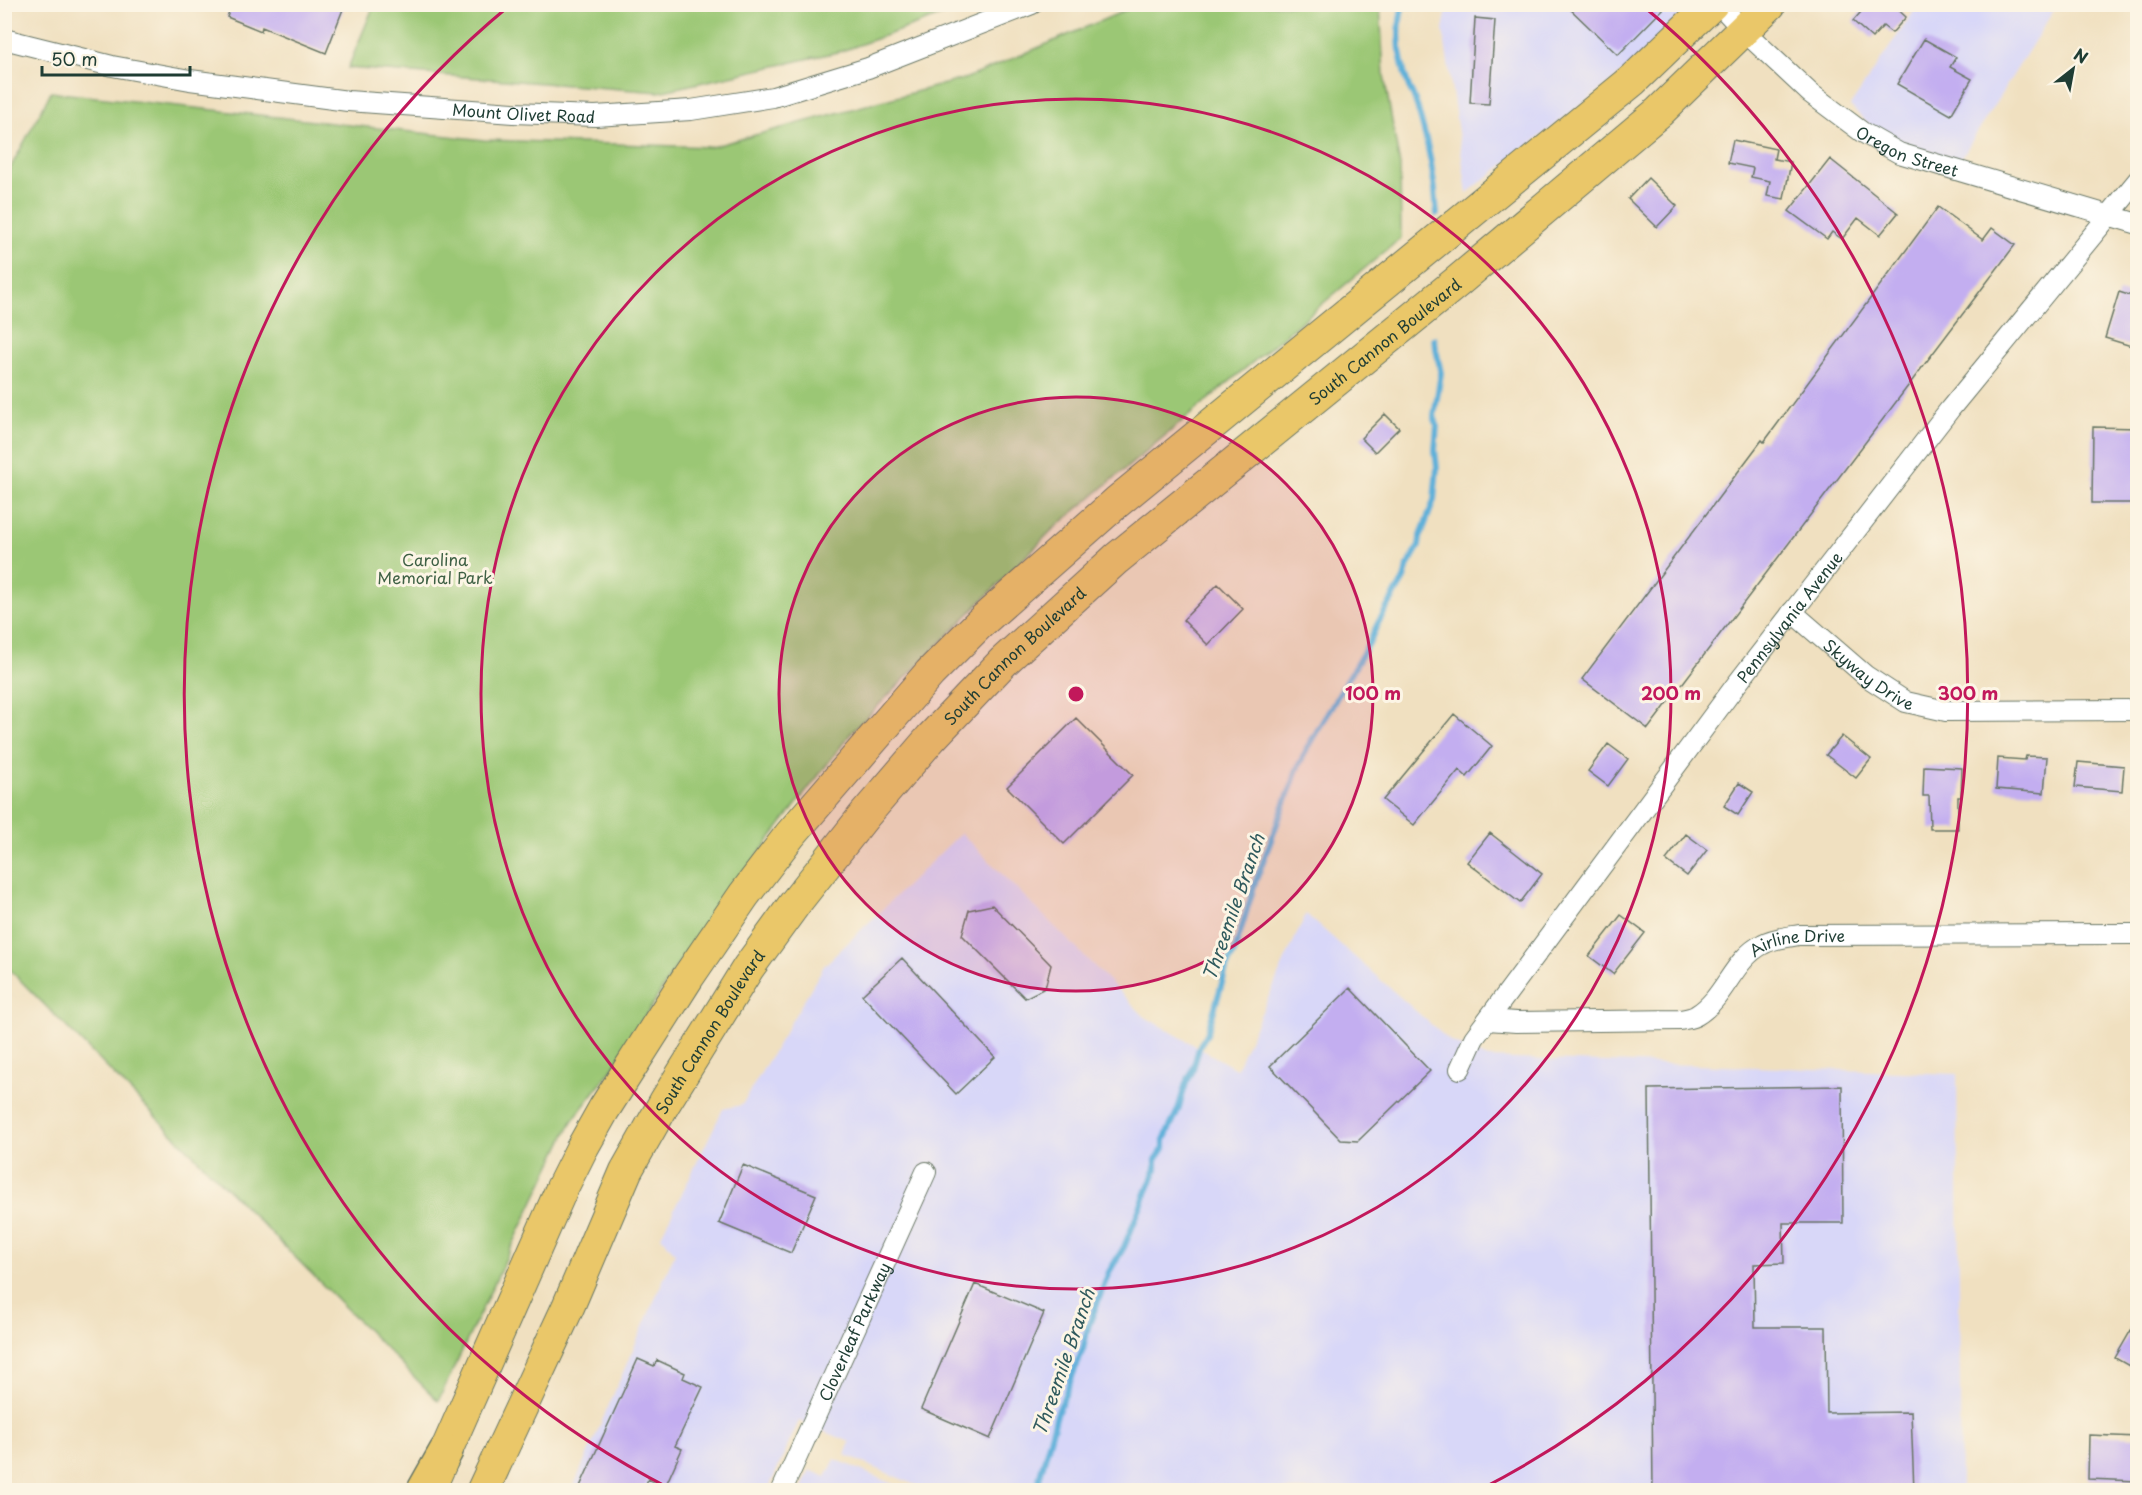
<svg xmlns="http://www.w3.org/2000/svg" width="2142" height="1495" viewBox="0 0 2142 1495" font-family="'Playpen Sans',sans-serif">
	<style>
		.built { fill: #d8d7f8 }
		.green { fill: #9bc774; stroke: #5d8254; stroke-width: 1.5 }
		.lines { fill: none; stroke-linecap: round; stroke-linejoin: round }
		.stream { stroke: #5eb0d9; stroke-width: 6 }
		.building { fill: #c3aef0 }
		.minor-casing { stroke: #687665; stroke-width: 22 }
		.primary-casing { stroke: #687665; stroke-width: 34 }
		.motorway-casing { stroke: #687665; stroke-width: 36 }
		.minor { stroke: #fff; stroke-width: 20 }
		.primary { stroke: #eac769; stroke-width: 32 }
		.motorway { stroke: #eac769; stroke-width: 33 }
		.ring { fill: none; stroke: #c2185b; stroke-width: 3 }
		.labels { text-anchor: middle; dominant-baseline: central; stroke-width: 6; stroke-linejoin: round; paint-order: stroke }
		.street-label { font-size: 16px; fill: #1f3d34; stroke: #fcf5e5 }
		.park-label { font-size: 16px; fill: #3e6044; stroke: #fcf5e5 }
		.water-label { font-size: 18px; font-style: italic; fill: #2f5a5d; stroke: #fcf5e5 }
		.centre { fill: #c2185b; stroke: #fcf5e5; stroke-width: 3 }
		.ring-label { font-size: 18px; text-anchor: middle; font-weight: bold; fill: #c2185b; stroke: #fcf5e5; stroke-width: 6; stroke-linejoin: round; paint-order: stroke }
	</style>
	<rect width="100%" height="100%" fill="#fcf5e5"/>
	<filter id="ink" filterUnits="userSpaceOnUse"><feTurbulence type="fractalNoise" baseFrequency=".0167" numOctaves="2"/><feDisplacementMap in="SourceGraphic" scale="12" xChannelSelector="R" yChannelSelector="G"/><feConvolveMatrix kernelMatrix="1 2 1 2 8 2 1 2 1" color-interpolation-filters="sRGB"/></filter>
	<filter id="wash" filterUnits="userSpaceOnUse"><feTurbulence type="fractalNoise" baseFrequency=".008" numOctaves="4" result="noise"/><feDisplacementMap in="SourceGraphic" scale="24" xChannelSelector="R" yChannelSelector="G"/><feGaussianBlur stdDeviation="1.35" result="paint"/><feColorMatrix in="noise" values="0 0 0 0 0 0 0 0 0 0 0 0 0 0 0 0 0 1.4 0 .05"/><feComposite in="paint" operator="in"/></filter>
	<g filter="url(#wash)">
		<rect width="100%" height="100%" fill="#f0e0c0"/>
		<path class="built" d="M1448,5H1691L1623,72L1467,193L1443,29Z
			M1918,5H2057L1958,163L1909,146L1874,129L1850,106Z
			M961,833L1145,1017L1236,1069L1306,914L1451,1042L1488,1058L1957,1074L1961,1490H927L845,1455L850,1442L799,1421L768,1490H572L675,1253L661,1236L723,1109L742,1105L824,966Z
			M835,1459L906,1490H801L810,1470L826,1477Z"/>
		<path class="green" d="M374,5V4L971,5L842,51L659,92L348,68Z
			M1138,5H1380L1384,76L1400,166L1401,238L1051,531L851,733L695,937L612,1069L572,1121L438,1401L5,965V178L51,92L484,140L711,147L967,78Z"/>
		<g class="lines">
			<path class="stream" d="M1403,4C1396,32 1399,60 1409,87C1413,95 1417,104 1419,113C1429,146 1435,179 1437,214
				M1036,1490L1057,1414L1083,1349L1088,1327L1109,1272L1124,1247L1156,1169V1160L1164,1148V1140L1178,1110L1186,1083L1192,1072L1200,1045L1207,1034L1227,966L1234,953L1255,883L1289,792C1293,785 1294,779 1296,772C1299,763 1304,757 1307,748L1369,643L1378,623L1404,579L1408,565L1419,546L1420,538L1434,500L1437,468L1435,450L1437,425L1434,416L1441,373L1434,339"/>
		</g>
		<g id="blocks">
			<path class="building" d="M232,4H345L326,53L262,27L261,31L227,17Z
				M1565,4H1668L1618,55Z
				M1868,4H1892L1906,17L1892,33L1883,26L1872,38L1853,21Z
				M1475,18L1495,20L1489,104L1470,103Z
				M1924,39L1956,57L1950,67L1972,79L1951,115L1897,84Z
				M1733,140L1776,149L1774,159L1791,162L1784,199L1767,196L1770,181L1751,177L1753,168L1728,163Z
				M1830,159L1898,213L1880,235L1858,218L1842,239L1832,232L1827,239L1789,211Z
				M1648,178L1677,206L1657,227L1628,199Z
				M1938,207L1983,240L1992,228L2015,245L1648,729L1582,679L1762,440L1764,442Z
				M2119,292L2138,298V348L2105,338Z
				M1385,414L1399,428L1375,452L1361,438Z
				M2093,427L2138,428V503H2092Z
				M1218,584L1243,609L1208,645L1183,620Z
				M1454,714L1492,746L1467,777L1459,770L1414,825L1383,800Z
				M1076,718L1133,775L1064,844L1007,787Z
				M1842,736L1871,759L1856,778L1826,755Z
				M1608,744L1628,759L1608,786L1588,771Z
				M2026,756L2047,757L2044,793L1996,789L1998,758L2025,760Z
				M2078,762L2124,766L2122,791L2075,787Z
				M1924,766L1962,768L1961,797H1958V829H1930L1929,796H1923Z
				M1739,783L1753,792L1738,815L1724,806Z
				M1490,833L1542,874L1520,903L1467,862Z
				M1686,834L1707,850L1687,876L1666,860Z
				M992,905L1051,965L1045,988L1025,998L962,935L969,910Z
				M1621,915L1645,933L1613,974L1589,956Z
				M902,958L995,1057L956,1094L862,995Z
				M1350,988L1430,1071L1358,1141L1341,1140L1270,1066Z
				M1842,1086L1843,1223H1783L1784,1263L1754,1264L1755,1327H1826L1827,1413L1911,1412L1914,1491H1653L1649,1089Z
				M743,1165L816,1195L791,1253L719,1223Z
				M975,1284L1044,1313L990,1439L921,1409Z
				M2138,1318V1371L2115,1358Z
				M638,1359L654,1366L657,1360L685,1373L683,1378L703,1387L675,1446L682,1449L665,1487L648,1479L643,1491H578Z
				M2089,1435L2138,1437V1481L2088,1479Z"/>
		</g>
	</g>
	<g filter="url(#ink)">
		<use href="#blocks" fill-opacity="0" stroke="#687665" stroke-width="1.5"/>
		<g class="lines">
			<g class="minor-casing">
				<g id="minor">
					<path id="s1" d="M1719,4L1744,31L1810,93L1862,132L1899,153L2138,224"/>
					<path id="s2" d="M4,39L112,66L190,80L348,101L513,113L595,116L691,110L773,97L868,68L1032,4"/>
					<path id="s3" d="M1792,612L1866,676L1906,702L1946,711L2138,710"/>
					<path id="s4" d="M1488,1020L1516,1022L1680,1020C1685,1019 1693,1018 1697,1015C1725,998 1733,959 1763,944C1774,938 1787,937 1799,935L2138,934"/>
					<path id="s5" d="M1460,1069L1474,1038L1736,685L1950,409L2138,180"/>
					<path id="s6" d="M782,1490L926,1172"/>
				</g>
			</g>
			<g class="primary-casing">
				<g id="primary">
					<path d="M435,1476L562,1188L581,1150L604,1109L688,977L744,895L790,835L930,673L980,623L1117,502L1633,80L1712,4"/>
					<path id="s7" d="M483,1490L568,1307L626,1171L665,1102L748,968L796,902L864,816L931,738L1004,661L1116,559L1457,282L1659,112L1770,4"/>
				</g>
			</g>
			<g class="motorway-casing">
				<path id="motorway" d="M424,1490L446,1451"/>
			</g>
			<use href="#minor" class="minor"/>
			<use href="#primary" class="primary"/>
			<use href="#motorway" class="motorway"/>
		</g>
	</g>
	<circle cx="1076" cy="694" r="297" fill="#c2185b" fill-opacity=".12"/>
	<g class="ring">
		<circle cx="1076" cy="694" r="297"/>
		<circle cx="1076" cy="694" r="595"/>
		<path d="M671 1489A892 892 0 0 1 509 6M1643 6A892 892 0 0 1 1481 1489"/>
	</g>
	<g class="labels">
		<g class="street-label">
			<text stroke="none"><textPath href="#s2" startOffset="526">Mount Olivet Road</textPath></text>
			<text stroke="none"><textPath href="#s1" startOffset="242">Oregon Street</textPath></text>
			<text stroke="none"><textPath href="#s7" startOffset="1484">South Cannon Boulevard</textPath></text>
			<text stroke="none"><textPath href="#s5" startOffset="560">Pennsylvania Avenue</textPath></text>
			<text stroke="none"><textPath href="#s7" startOffset="998">South Cannon Boulevard</textPath></text>
			<text stroke="none"><textPath href="#s3" startOffset="99">Skyway Drive</textPath></text>
			<text stroke="none"><textPath href="#s4" startOffset="342">Airline Drive</textPath></text>
			<text stroke="none"><textPath href="#s7" startOffset="512">South Cannon Boulevard</textPath></text>
			<text stroke="none"><textPath href="#s6" startOffset="174">Cloverleaf Parkway</textPath></text>
		</g>
		<g class="park-label">
			<text x="435" y="559">Carolina<tspan x="435" dy="18">Memorial Park</tspan></text>
		</g>
		<g class="water-label">
			<text transform="translate(1233 907) rotate(-71)">Threemile Branch</text>
			<text transform="translate(1063 1362) rotate(-71)">Threemile Branch</text>
		</g>
	</g>
	<circle cx="1076" cy="694" r="9" class="centre"/>
	<g class="ring-label">
		<text x="1373" y="700">100 m</text>
		<text x="1671" y="700">200 m</text>
		<text x="1968" y="700">300 m</text>
	</g>
	<rect width="2142" height="1495" fill="none" stroke="#fcf5e5" stroke-width="24"/>
	<g transform="translate(2073 69) rotate(31)" stroke="#fcf5e5" stroke-width="4.5" paint-order="stroke">
	<path d="M0-4.5L10 22L0 15L-10 22Z" fill="#1f3d34"/>
	<text y="-9" font-size="16" font-weight="bold" text-anchor="middle" fill="#1f3d34">N</text>
	</g>
	<path d="M42 66v9h148v-9" fill="none" stroke="#1f3d34" stroke-width="3"/>
	<text x="51" y="66" font-size="18" fill="#1f3d34" stroke="#fcf5e5" stroke-width="4.5" paint-order="stroke">50 m</text>
</svg>
